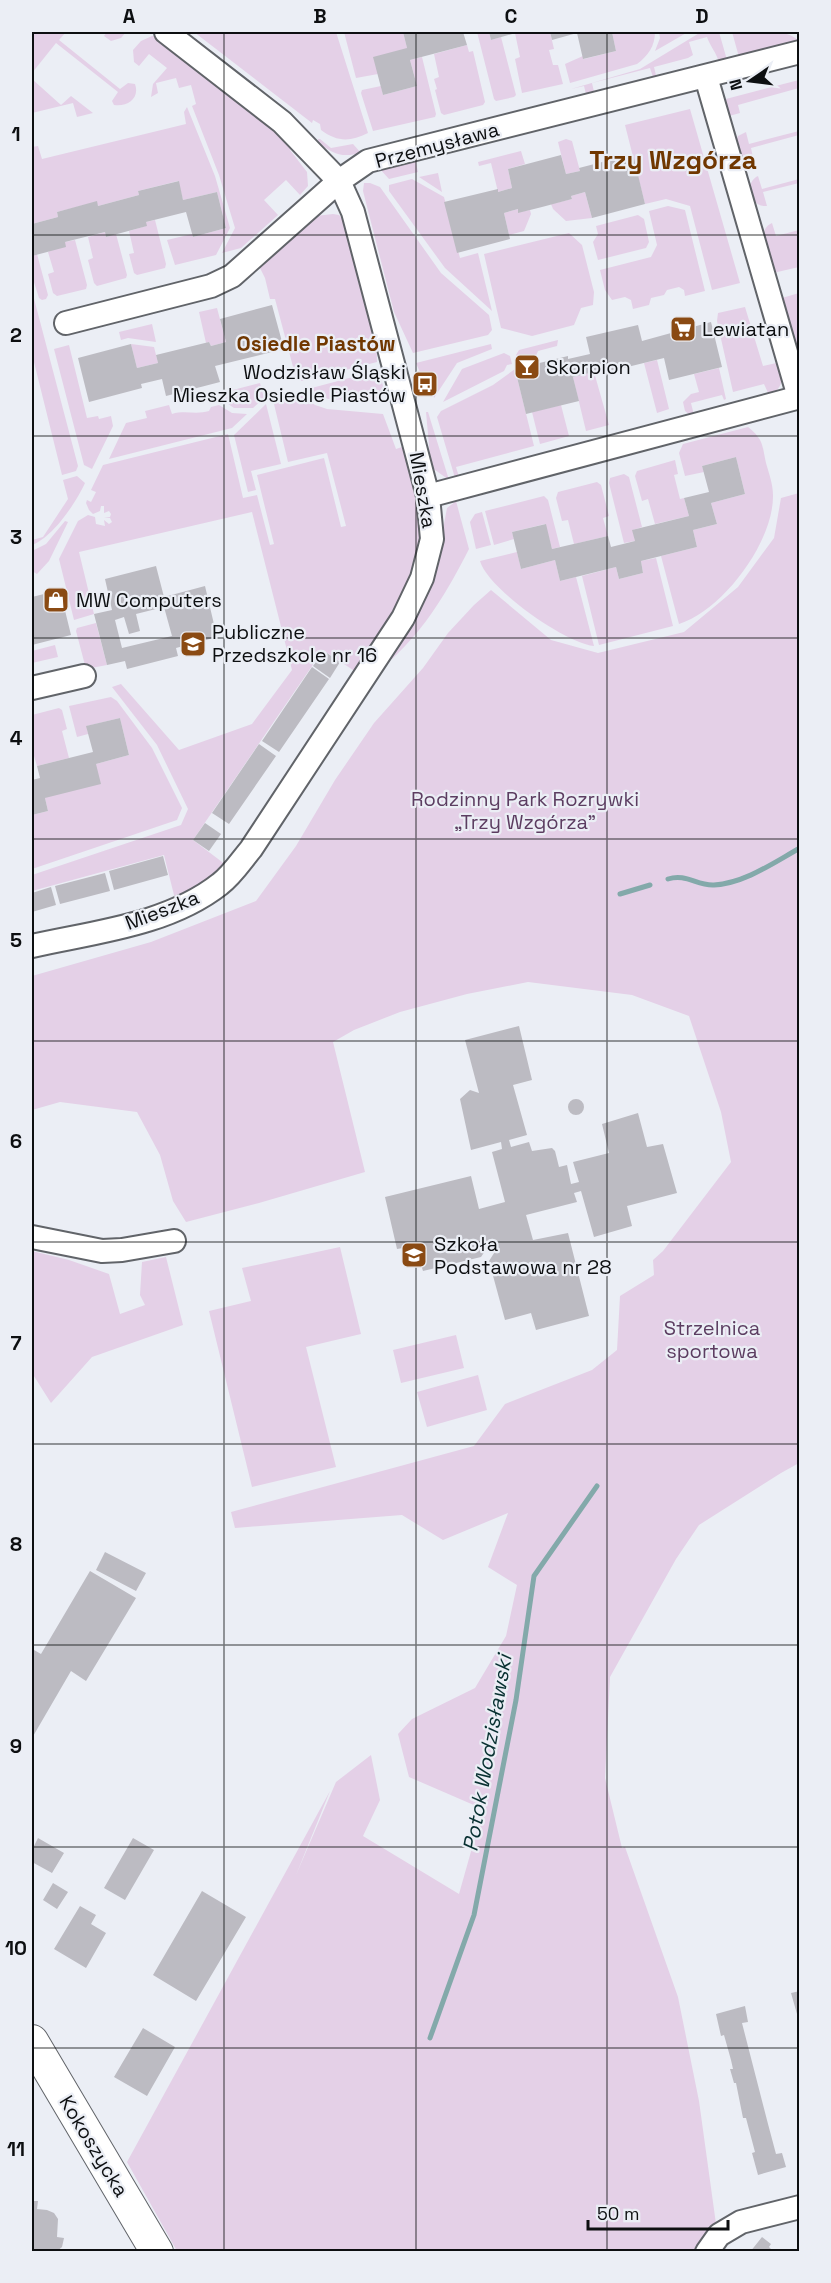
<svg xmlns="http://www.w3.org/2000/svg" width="831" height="2283" viewBox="0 0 831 2283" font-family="'Space Grotesk',sans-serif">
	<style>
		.green { fill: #e4d0e7 }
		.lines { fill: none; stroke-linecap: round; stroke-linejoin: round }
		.stream { stroke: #83a9aa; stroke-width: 5 }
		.building { fill: #bcbbc2; fill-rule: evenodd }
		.street-casing { stroke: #616469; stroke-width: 26 }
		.secondary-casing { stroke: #616469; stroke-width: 34 }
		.street { stroke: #fff; stroke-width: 22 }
		.secondary { stroke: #fff; stroke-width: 32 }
		.grid { fill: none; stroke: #0d0f11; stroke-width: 1.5; stroke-opacity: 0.55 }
		.labels { text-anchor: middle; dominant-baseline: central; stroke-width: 4.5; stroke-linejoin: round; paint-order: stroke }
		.street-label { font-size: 20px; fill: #0d0f11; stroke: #ebeef5 }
		.poi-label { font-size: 20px; fill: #0d0f11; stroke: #ebeef5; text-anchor: start }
		.park-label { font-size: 20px; fill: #5c3d61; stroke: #ebeef5 }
		.neighbourhood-label { font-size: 21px; font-weight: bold; fill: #703700; stroke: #ebeef5 }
		.water-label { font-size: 21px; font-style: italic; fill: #083031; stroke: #ebeef5 }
		.district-label { font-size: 26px; font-weight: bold; fill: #703700; stroke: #ebeef5 }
		.neatline { fill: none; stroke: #0d0f11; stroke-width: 2 }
		.grid-label { font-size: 20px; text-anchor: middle; font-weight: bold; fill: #0d0f11 }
	</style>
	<rect width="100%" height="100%" fill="#ebeef5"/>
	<path class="green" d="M32,32H66L59,40L120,89L128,83L135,84C140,98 128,107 114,105L112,101L118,92L56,43L32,73Z
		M107,32H126L121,38L111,41L104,36Z
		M194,32H336L368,133C350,142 337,142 321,130L320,124L313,120L312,123Z
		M344,32H403L407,48L378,74L356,78Z
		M477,32H489L491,40L501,37L516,95L514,97L496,101L494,99Z
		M522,32H550L554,49L549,50L553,65H558L563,84L522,93L515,59L520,57L515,33Z
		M612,32H655C655,46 648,56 637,64L570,83L565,64L583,56L584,59L616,51Z
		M659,32H688L655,51L660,38Z
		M701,32H719L727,60L719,62C716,52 710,46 707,37L689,42L693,55L688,58L654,67L657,79L654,80L650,68L592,83L595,96L587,98L584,86L571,89L640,69Z
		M732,32C749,32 790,27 799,42L739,57Z
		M152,36H156L294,146L290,150L307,172L308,186L300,195L286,180L264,200L278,215L241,248L222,253L235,228L219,175L192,106L196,104L191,85L179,88L176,78L156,83L158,93L151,97L153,84L167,68L149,54L139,66L134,62L133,50L141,41Z
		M467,45L469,52L473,51L485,102L483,105L444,115L441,113L435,90L437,89L434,79L439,77L434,54Z
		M422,57L436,114L435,117L373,131L361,93L362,90L381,86L383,95L417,86L410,60Z
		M32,79L61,105L71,96L93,113L77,117L73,103L32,113Z
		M799,80V88L738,105L740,113L729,116L722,100Z
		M187,107L215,176L230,228L216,255L175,265L167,240L192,234L193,237L226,228L217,192L183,200L178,181L138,191L139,195L98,206L96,202L57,212L58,217L32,224V147L38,146L42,159L186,124L184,112Z
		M690,109L740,283L712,290L690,206L666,199L645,204L625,125Z
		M799,131V135L751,148L754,162C741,164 738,153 735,143L738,136L746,132L749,144Z
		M318,139H320L331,148L353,144L361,153C341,158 333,154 318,142Z
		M566,139L572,141L580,171L566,174L558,142Z
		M521,151L525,164L508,169L512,188L498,192L491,163L479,166L478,162Z
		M415,159L418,172L389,179L379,168Z
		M438,173L442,192L419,177Z
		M758,176L762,189L799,179V183L763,192L767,206C750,208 743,183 758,176Z
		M412,179L444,197L460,258L478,253L492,311L445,268L389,191V185Z
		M364,183H370L380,187L441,273L489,315L492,330L488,335L413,353L394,312L363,191Z
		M585,192L592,218L566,221L553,209L551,204L572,199L571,196Z
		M668,206L685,210L705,291L685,296L684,290L679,287L667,290L664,295L651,298L649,305L633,309L631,300L625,297L612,300L605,290L600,270L651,257L657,245L649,211Z
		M518,209L519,212L530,210L531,214L524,231L509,235L504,213Z
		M333,214L339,215L344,220L376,335L377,362L302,381L296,378L275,299H270L265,278L259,266L316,216Z
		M638,215L644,219L649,242L646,248L598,260L593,242L598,234L596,226Z
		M155,220L166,264L165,268L137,275L134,273L129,254L134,253L129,231L146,226V222Z
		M772,223L776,236L799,230V267L773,273C769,259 754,231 772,223Z
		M105,232L106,237L116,234L127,275L126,278L97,286L94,283L88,260L93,258L88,237Z
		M569,233L582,245L594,292L593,305L581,308L574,325L532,336L501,328L484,254Z
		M75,240L87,285L86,289L57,296L53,293L48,274L54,272L48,252L65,242Z
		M37,254L48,295L46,299L42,300L39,298L32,276V256Z
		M32,291L78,466L76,471L62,475L32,354Z
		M799,293V358L782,298Z
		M745,307L763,366L781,362C782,377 785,388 769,395L764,384L733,392L717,321L718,313Z
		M217,308L226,342L211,346L209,342L206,343L199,312Z
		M152,324L156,342L128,338L121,340L119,332Z
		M558,340L557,346L538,351L535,358L518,362L516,355L519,350Z
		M131,344L154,347L158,363L137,368Z
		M491,344L492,349L457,363L434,398L430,381L424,382L416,363Z
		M69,345L87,418L98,416L99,419L111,416L113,426L92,469L84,465L54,349Z
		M504,353L510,356L512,364L507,365L504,371L443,402L462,369Z
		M657,360L669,409L657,413L644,363Z
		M719,368L726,399L724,400L722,395L691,403L694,415H690L685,411L683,402L691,394L699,392L694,374Z
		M515,369L534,446L456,467L459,477L455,478L437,417L441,411L493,385Z
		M379,370L385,394L376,401L328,399L308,389Z
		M594,372L609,425L586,431L573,377Z
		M260,383L264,398L253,408H234L221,399L225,392Z
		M300,394L315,405L327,409L383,414L396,449L402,447C411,474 423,513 420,541C416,586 379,634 356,672L323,650L193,840L226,865L214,876L175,899L164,855L32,891V875L181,825L188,809L157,745L112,687L121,684L179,750L252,724L292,670L252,512L79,552L94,614L74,620L59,559L78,521L88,515L95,517L96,524L105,526L104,520L109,524L112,522L110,518H104L110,517L111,514L109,511L104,513V506H101L100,511L93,514L89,510L86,503L87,500L91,502L96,492L91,490L103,465L228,434L243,498L257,495L270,545L274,544L257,475L324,458L341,527L346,526L327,453L288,462L273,400Z
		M266,404L281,464L251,471L256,490L248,492L234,435Z
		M169,405L172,414C185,410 196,415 209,411L211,407L219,405L232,413L247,414L232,428L109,459L126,423L147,418L145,411Z
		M561,405L569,436L540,444L532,412Z
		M426,412H428L449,480L431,467Z
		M748,427C764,440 762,445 766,463C769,474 773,484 773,495C774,542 722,611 679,624L661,556L697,547L693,530L717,524L711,503L745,494L736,457L702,466L704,472L685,476L679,453L683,444Z
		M675,460L678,474L674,475L680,499L684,498L689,516L655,524L648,499L642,501L635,476L637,471Z
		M624,474L629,477L642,527L633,530L635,541L624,543L609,483L610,478Z
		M77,476L85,483C76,503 52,538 32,545V540L43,537L68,499L63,480Z
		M597,482L601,485L609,516L603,518L608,536L574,544L568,520L562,521L556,498L558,492Z
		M799,493V1463L781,1473L699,1525L676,1559L610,1677L605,1778L622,1848L625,1847L678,1997L699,2101L716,2224L696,2251H177L127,2162L330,1791L296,1875L336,1782L371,1755L380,1800L363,1836L459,1894L483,1809L409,1777L398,1734L412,1719L475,1688L506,1636L517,1585L488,1567L508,1513L443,1540L402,1515L235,1528L231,1512L474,1446L505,1404L592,1370L617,1350L620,1296L654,1275L653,1260L663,1251L731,1162L721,1112L689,1016L632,995L528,982L467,994L400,1012L354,1030L333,1042L365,1172L259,1203L186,1222L173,1201L160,1155L137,1112L60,1102L32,1110V976L151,942L256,901L296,846L335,780L374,723L423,668L448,633L474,605L491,590L551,640L598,653L684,632L738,587L774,538L781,498Z
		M544,496L548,500L560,547L552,549L545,524L512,532L514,539L494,545L485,511Z
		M456,501L469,549C448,590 426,628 392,659H389L441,540L447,508Z
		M482,512L491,545L476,549L470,522L475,514Z
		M65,521L68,522L49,561L37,574L32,571V551L46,544Z
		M517,552L521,569L555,560L560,581L576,577L594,646C565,643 488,589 480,561Z
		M656,558L673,626L599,645L582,576L616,567L619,579L643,573L641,561Z
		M96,623L107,665L86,669L76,631L77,628Z
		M55,645L58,657L32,663V651Z
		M111,697L117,701L152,748L182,808L177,820L32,869V815L48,811L45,798L96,764L129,755L120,718L87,726L88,734L77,737L69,706Z
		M59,708L62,710L67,729L62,731L69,758L37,766L34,756H32V715Z
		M340,1247L361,1334L306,1347L336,1467L252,1487L209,1311L251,1301L242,1268Z
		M32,1251L69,1260L109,1274L120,1314L145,1305L140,1295L142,1262L166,1257L183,1325L92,1357L51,1403L32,1373Z
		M456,1335L464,1368L401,1383L393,1350Z
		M478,1375L487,1410L427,1427L417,1392Z"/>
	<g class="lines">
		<path class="stream" d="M668,879C686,873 697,886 714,885C745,883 773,863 800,848
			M620,894L650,885
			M800,899V908
			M430,2038L474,1915L516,1700L534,1576L597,1486"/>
	</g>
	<path class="building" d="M403,32H463L467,45L410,60L417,86L383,95L373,57L407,48Z
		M489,32H519L491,40Z
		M550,32H612L616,51L583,59L577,33L552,40Z
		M633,154L645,204L592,218L585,192L571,196L572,199L542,207L518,213V209L504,213L510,239L457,253L444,202L498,189V192L512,188L508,169L561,155L566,174L580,171L579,168Z
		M179,181L183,200L217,192L226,228L193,237L186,212L146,222L147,226L106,237L105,232L65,242L66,247L32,256V224L58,217L57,212L97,201L98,206L139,195L138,191Z
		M272,305L284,349L215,366L220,382L166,396L162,379L141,384L142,388L89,402L78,358L131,344L137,368L158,363L156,355L209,342L211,346L226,342L220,319Z
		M711,322L722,367L669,380L664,358L595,375L594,372L573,377L579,401L526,414L515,369L568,356V359L590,354L586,337L638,325L642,341Z
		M736,457L745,494L711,503L717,524L693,530L697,547L641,561L643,573L619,579L616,567L560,581L555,560L521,569L512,532L546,524L552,549L608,536L611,547L635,541L632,530L689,516L684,498L709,492L702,466Z
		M156,566L164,597L205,586L217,637L176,648L178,656L127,669L125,661L107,665L94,614L112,610L105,579ZM164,607L172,636L122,648L115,620L124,617L129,634L140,631L136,614Z
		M60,590L71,635L32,645V597Z
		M324,651L340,662L330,678L313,666Z
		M312,667L329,679L279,752L262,741Z
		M120,718L129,755L96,764L101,784L45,798L48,811L32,815V780L40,778L37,766L93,752L86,726Z
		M259,744L276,756L229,824L212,813Z
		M205,823L221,834L209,851L193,840Z
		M163,856L168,875L114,890L109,871Z
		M105,873L110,891L60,904L55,886Z
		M51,887L56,905L32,912V893Z
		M519,1026L532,1080L513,1085L527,1135L509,1140L511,1147L529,1142L532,1151L552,1148L555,1151L559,1167L567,1165L571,1184L579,1182L573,1162L609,1153L602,1124L638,1113L647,1147L663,1144L677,1193L627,1206L632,1226L594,1237L581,1191L574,1193L577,1202L526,1215L533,1240L568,1233L589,1316L536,1330L531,1313L505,1320L489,1261L496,1250L493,1247L489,1245L481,1257L423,1271L415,1246L397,1249L385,1197L471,1176L479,1209L505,1202L492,1152L502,1149L501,1142L471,1150L460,1099L470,1090L479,1093L465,1040Z
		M568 1107a8 8 0 1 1 16 0a8 8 0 1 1-16 0Z
		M105,1552L146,1573L136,1591L96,1570Z
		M90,1571L136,1598L86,1681L71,1671L32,1738V1654L34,1650L41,1654Z
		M38,1838L64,1853L52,1873L32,1862V1850Z
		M133,1838L154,1850L125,1900L104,1888Z
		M53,1883L68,1892L57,1909L43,1900Z
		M202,1891L246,1917L196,2001L153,1975Z
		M80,1906L96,1915L91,1924L106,1933L86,1968L54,1949Z
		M800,1991V2020L799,2021L791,1993Z
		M745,2006L748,2022L742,2023L768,2124L776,2154L782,2153L786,2167L758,2175L752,2153L755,2152L746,2118H743L736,2083H734L730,2069H733L731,2060L724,2035L721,2036L716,2014Z
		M143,2028L175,2047L147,2096L114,2077Z
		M32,2201H38L37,2209L47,2210L54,2213L58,2219L57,2237L64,2238L62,2247L56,2252H32Z
		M762,2237L771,2244L769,2247L774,2252H750Z"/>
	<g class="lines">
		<g class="street-casing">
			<path id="street" d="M706,77L799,397
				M66,323L211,286L232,276L339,181L368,161L800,52
				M428,496L800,397
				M32,688L84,676
				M32,946C94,932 168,925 220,884C232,875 241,861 251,849L403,618L422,578L432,539L428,496L353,212L339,181L282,122L166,32
				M32,1237L102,1251L122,1250L174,1241
				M707,2252L719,2235L741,2222L800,2207"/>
		</g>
		<g class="secondary-casing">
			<path id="secondary" d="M32,2041L157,2252"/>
		</g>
		<use href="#street" class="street"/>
		<use href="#secondary" class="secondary"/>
	</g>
	<path class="grid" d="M224,32V2252M416,32V2252M607,32V2252M32,235H800M32,436H800M32,638H800M32,839H800M32,1041H800M32,1242H800M32,1444H800M32,1645H800M32,1847H800M32,2048H800"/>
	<defs>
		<g id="supermarket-square" transform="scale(1.35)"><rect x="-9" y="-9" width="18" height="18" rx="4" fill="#8a4a13" stroke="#ebeef5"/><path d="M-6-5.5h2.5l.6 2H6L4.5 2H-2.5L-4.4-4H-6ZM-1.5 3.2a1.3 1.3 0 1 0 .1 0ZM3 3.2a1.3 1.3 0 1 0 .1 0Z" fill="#fff"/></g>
		<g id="bar-square" transform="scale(1.35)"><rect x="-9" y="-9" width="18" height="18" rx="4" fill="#8a4a13" stroke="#ebeef5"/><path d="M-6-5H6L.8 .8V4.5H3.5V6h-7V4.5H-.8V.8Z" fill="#fff"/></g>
		<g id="bus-square" transform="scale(1.35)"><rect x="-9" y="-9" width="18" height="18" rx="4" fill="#8a4a13" stroke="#ebeef5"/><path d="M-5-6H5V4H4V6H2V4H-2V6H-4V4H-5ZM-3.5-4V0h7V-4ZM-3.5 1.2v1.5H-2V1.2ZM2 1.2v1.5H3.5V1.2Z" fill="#fff"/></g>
		<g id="shop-square" transform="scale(1.35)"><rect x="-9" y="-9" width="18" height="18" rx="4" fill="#8a4a13" stroke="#ebeef5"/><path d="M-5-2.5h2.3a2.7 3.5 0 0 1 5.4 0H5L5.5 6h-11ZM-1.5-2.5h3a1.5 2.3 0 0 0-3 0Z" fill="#fff"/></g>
		<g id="school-square" transform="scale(1.35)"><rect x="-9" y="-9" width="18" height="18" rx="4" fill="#8a4a13" stroke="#ebeef5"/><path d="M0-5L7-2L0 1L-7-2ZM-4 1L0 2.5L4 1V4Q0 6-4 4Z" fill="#fff"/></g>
	</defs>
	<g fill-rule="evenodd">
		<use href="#supermarket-square" x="683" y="329"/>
		<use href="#bar-square" x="527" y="367"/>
		<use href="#bus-square" x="425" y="384"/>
		<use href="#shop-square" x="56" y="600"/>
		<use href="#school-square" x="193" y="644"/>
		<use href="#school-square" x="414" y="1255"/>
	</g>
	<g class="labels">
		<g class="street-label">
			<text transform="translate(437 145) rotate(-15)">Przemysława</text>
			<text transform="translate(423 490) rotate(80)">Mieszka</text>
			<text transform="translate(162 910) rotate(-21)">Mieszka</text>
			<text transform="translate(94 2146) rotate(59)">Kokoszycka</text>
		</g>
		<g class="poi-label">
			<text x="702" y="329">Lewiatan</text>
			<text x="546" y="367">Skorpion</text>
			<text x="406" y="372" text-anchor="end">Wodzisław Śląski<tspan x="406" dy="23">Mieszka Osiedle Piastów</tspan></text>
			<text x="76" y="600">MW Computers</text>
			<text x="212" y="632">Publiczne<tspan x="212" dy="23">Przedszkole nr 16</tspan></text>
			<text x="434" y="1244">Szkoła<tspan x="434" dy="23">Podstawowa nr 28</tspan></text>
		</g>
		<g class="park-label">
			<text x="525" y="799">Rodzinny Park Rozrywki<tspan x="525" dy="23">„Trzy Wzgórza”</tspan></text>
			<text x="712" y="1328">Strzelnica<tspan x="712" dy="23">sportowa</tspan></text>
		</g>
		<g class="neighbourhood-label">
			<text x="316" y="343">Osiedle Piastów</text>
		</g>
		<g class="water-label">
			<text transform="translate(487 1753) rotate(-80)">Potok Wodzisławski</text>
		</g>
		<g class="district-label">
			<text x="673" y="160">Trzy Wzgórza</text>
		</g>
	</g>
	<rect width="831" height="2283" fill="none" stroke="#ebeef5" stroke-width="66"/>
	<g transform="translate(750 81) rotate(256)" stroke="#ebeef5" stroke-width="4.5" paint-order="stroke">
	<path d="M0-4.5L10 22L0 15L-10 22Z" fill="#0d0f11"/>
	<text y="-9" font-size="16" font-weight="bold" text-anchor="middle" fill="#0d0f11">N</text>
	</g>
	<path d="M588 2220v9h140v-9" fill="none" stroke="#0d0f11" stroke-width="3"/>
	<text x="597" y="2220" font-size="18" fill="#0d0f11" stroke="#ebeef5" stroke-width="4.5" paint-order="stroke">50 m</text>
	<rect x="33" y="33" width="765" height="2217" class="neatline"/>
	<g class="grid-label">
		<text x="129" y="23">A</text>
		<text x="320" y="23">B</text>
		<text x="511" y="23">C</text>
		<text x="702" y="23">D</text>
		<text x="16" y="141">1</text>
		<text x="16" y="342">2</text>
		<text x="16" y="544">3</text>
		<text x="16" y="745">4</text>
		<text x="16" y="947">5</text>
		<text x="16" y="1148">6</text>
		<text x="16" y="1350">7</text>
		<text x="16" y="1551">8</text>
		<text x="16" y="1753">9</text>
		<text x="16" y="1955">10</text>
		<text x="16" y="2156">11</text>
	</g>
</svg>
